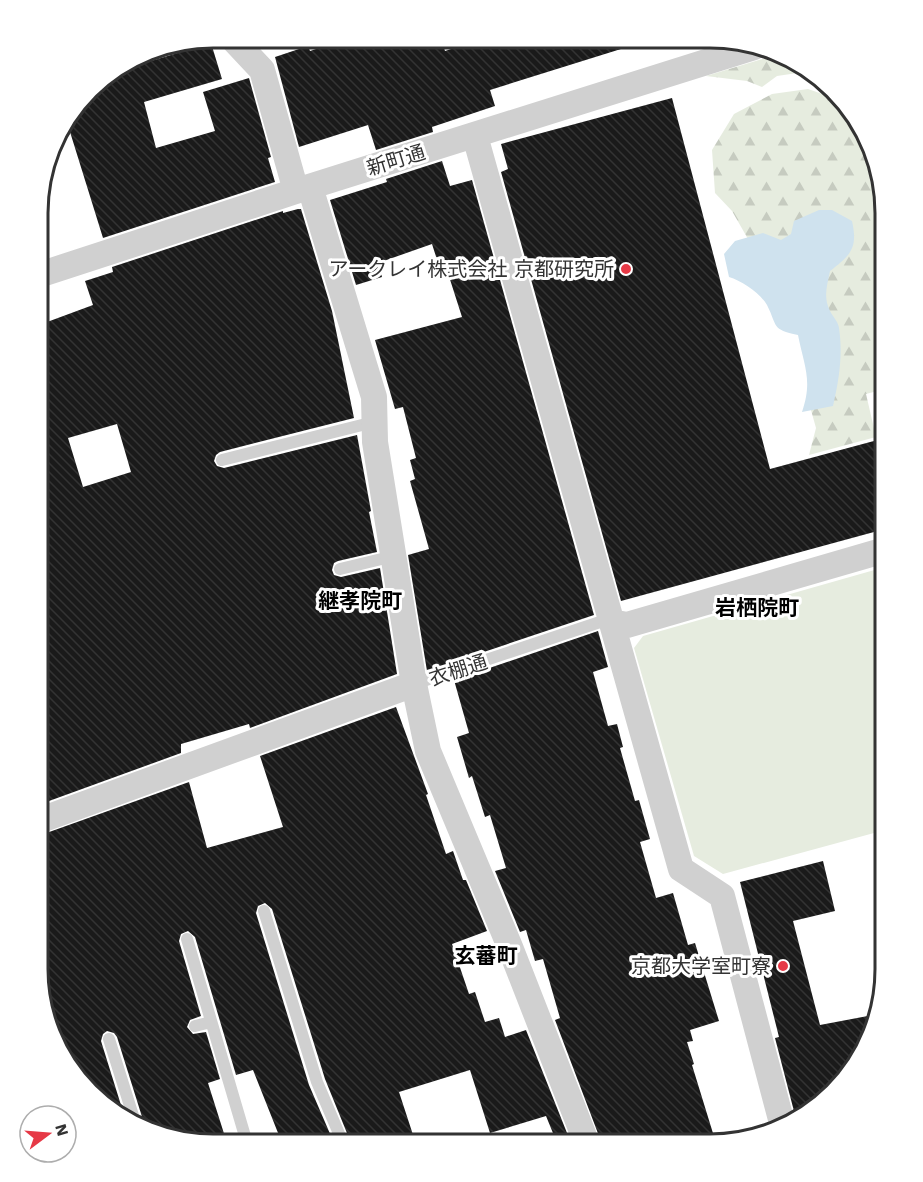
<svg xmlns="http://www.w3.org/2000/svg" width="923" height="1182" viewBox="0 0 923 1182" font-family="'Work Sans','Noto Sans JP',sans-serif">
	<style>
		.forest { fill: url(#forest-firs) }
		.green { fill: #e6ecdf }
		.water { fill: #cfe2ee }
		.building { fill: url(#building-back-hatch); fill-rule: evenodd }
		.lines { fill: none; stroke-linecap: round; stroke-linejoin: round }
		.lane { stroke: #d0d0d0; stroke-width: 12 }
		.street { stroke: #d0d0d0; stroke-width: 26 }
		.poi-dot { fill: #e63946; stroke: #fff; stroke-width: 2 }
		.labels { text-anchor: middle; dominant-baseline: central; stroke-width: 6; stroke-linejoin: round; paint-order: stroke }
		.street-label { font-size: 20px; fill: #333; stroke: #fff }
		.poi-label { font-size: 20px; fill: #333; stroke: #fff; text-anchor: end }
		.neighbourhood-label { font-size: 21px; font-weight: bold; fill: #000; stroke: #fff }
		.rim { fill: none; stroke: #333; stroke-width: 3 }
	</style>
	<defs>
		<pattern id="forest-firs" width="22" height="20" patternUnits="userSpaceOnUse" patternTransform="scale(1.5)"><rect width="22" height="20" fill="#e6ecdf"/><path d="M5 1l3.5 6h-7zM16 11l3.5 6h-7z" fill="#c6cbc0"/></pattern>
		<pattern id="building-back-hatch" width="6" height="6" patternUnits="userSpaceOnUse" patternTransform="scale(1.5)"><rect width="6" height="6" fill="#1a1a1a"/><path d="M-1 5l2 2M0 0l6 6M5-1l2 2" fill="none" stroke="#333"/></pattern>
	</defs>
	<rect width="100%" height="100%" fill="#fff"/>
	<path class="forest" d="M776,55L808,67L811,71L777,76L762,87L747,81L706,76Z
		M808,89L834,98L867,135L885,213V389L866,394L876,437L809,455L816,428L809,403L825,321L818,244L748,239L732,211L715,193L712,150L734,114L772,94Z"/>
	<path class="green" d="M885,567V830L723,874L694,856L634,648L643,636Z"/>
	<path class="water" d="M819,210H832L852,221C858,248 851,255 830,271C827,286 823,297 830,311C833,317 838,321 839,328C843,355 839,380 833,406L802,412C813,380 804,366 798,335C771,329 778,327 767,305C760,293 742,281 729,277L724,254L735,241L763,233L781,240L791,234L794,221Z"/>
	<path class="building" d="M349,38H441L445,51L484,38L636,39L637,44L490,90L495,106L432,127L433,132L376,150L368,125L299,147L275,57L308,46L310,51Z
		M211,43L222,79L144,102L156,148L215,131L203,92L249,78L271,157L268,158L275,182L103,238L66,119L98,81L111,73Z
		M672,98L770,469L885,438V529L621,601L501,172L508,169L501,144Z
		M442,161L450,186L472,180L594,615L427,671L408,555L429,549L410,481L415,479L410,460L416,458L403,407L395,409L375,340L462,317L446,267L440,269L432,244L378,263L382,277L356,285L330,200L387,182L386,179Z
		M298,209H301L332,311L354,418L220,452L216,455L214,461L217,466L224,468L357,435L371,511L369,512L377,552L338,561L334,563L332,570L334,575L341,577L380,568L397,674L250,728L249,724L181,744V753L38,805L39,325L93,305L85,281L113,272L112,267L283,211V213ZM117,424L131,472L83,487L68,438Z
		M598,631L608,667L593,672L608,726L617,724L623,747L620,748L635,801L639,800L650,839L640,842L656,898L673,893L688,945L695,943L719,1021L690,1030L693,1041L687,1042L694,1064L692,1065L716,1143L710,1144H602L555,1020L560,1018L543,959L535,961L526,930L520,932L495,871L506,868L490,815L485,817L472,776L469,778L457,737L469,733L454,680Z
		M396,707L428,794L426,795L446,854L453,851L463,880H466L487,931L452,944L469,994L475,992L485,1022L499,1018L505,1037L526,1030L567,1133L555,1138L546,1116L490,1133L470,1070L399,1092L416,1144L351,1143L325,1079L272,909L265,903L258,906L256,913L309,1085L334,1143H282L253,1070L236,1075L195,937L188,931L181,934L179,941L201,1016L190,1020L187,1027L193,1034L206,1032L220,1079L208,1083L227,1143H191L143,1125V1120L117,1037L114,1033L107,1031L103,1034L101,1041L125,1118L115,1115L56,1047L38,969V836L189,782L207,848L283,827L260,756Z
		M823,861L835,911L793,921L820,1025L873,1015L856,1067L796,1119L775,1038L779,1037L740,882Z"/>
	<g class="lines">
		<path class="lane" d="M222,460L374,422
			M340,569L394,556
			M414,684L600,622H611
			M264,911L317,1082L343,1143
			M187,939L247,1143
			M195,1026L211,1022
			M109,1039L135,1122"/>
		<path class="street" d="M232,38L262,70L296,191
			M475,136L681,869L722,896L783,1127
			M310,187L374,397L375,442L414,684L428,751L510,947L587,1144
			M39,275L296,191L754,47
			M611,622L627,625L885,550
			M38,821L414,684"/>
	</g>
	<g class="poi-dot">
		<circle cx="626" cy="269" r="6"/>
		<circle cx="783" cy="966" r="6"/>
	</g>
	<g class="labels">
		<g class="street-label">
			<text transform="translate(396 160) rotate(-17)">新町通</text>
			<text transform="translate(458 670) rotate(-18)">衣棚通</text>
		</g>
		<g class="poi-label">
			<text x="614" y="269">アークレイ株式会社 京都研究所</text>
			<text x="771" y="966">京都大学室町寮</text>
		</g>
		<g class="neighbourhood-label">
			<text x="360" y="600">継孝院町</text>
			<text x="757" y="607">岩栖院町</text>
			<text x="486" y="955">玄蕃町</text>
		</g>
	</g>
	<path d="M0 0H923V1182H0ZM213 48H710A165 165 0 0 1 875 213V969A165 165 0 0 1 710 1134H213A165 165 0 0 1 48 969V213A165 165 0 0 1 213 48Z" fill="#fff" fill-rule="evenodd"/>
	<path class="rim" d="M213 48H710A165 165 0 0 1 875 213V969A165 165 0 0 1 710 1134H213A165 165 0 0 1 48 969V213A165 165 0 0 1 213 48Z"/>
	<g transform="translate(48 1134) rotate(74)"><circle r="28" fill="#ffffff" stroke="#adadad" stroke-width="1.5"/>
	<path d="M0-4.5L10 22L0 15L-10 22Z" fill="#e63946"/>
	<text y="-9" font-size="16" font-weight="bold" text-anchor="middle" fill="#333333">N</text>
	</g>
</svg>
